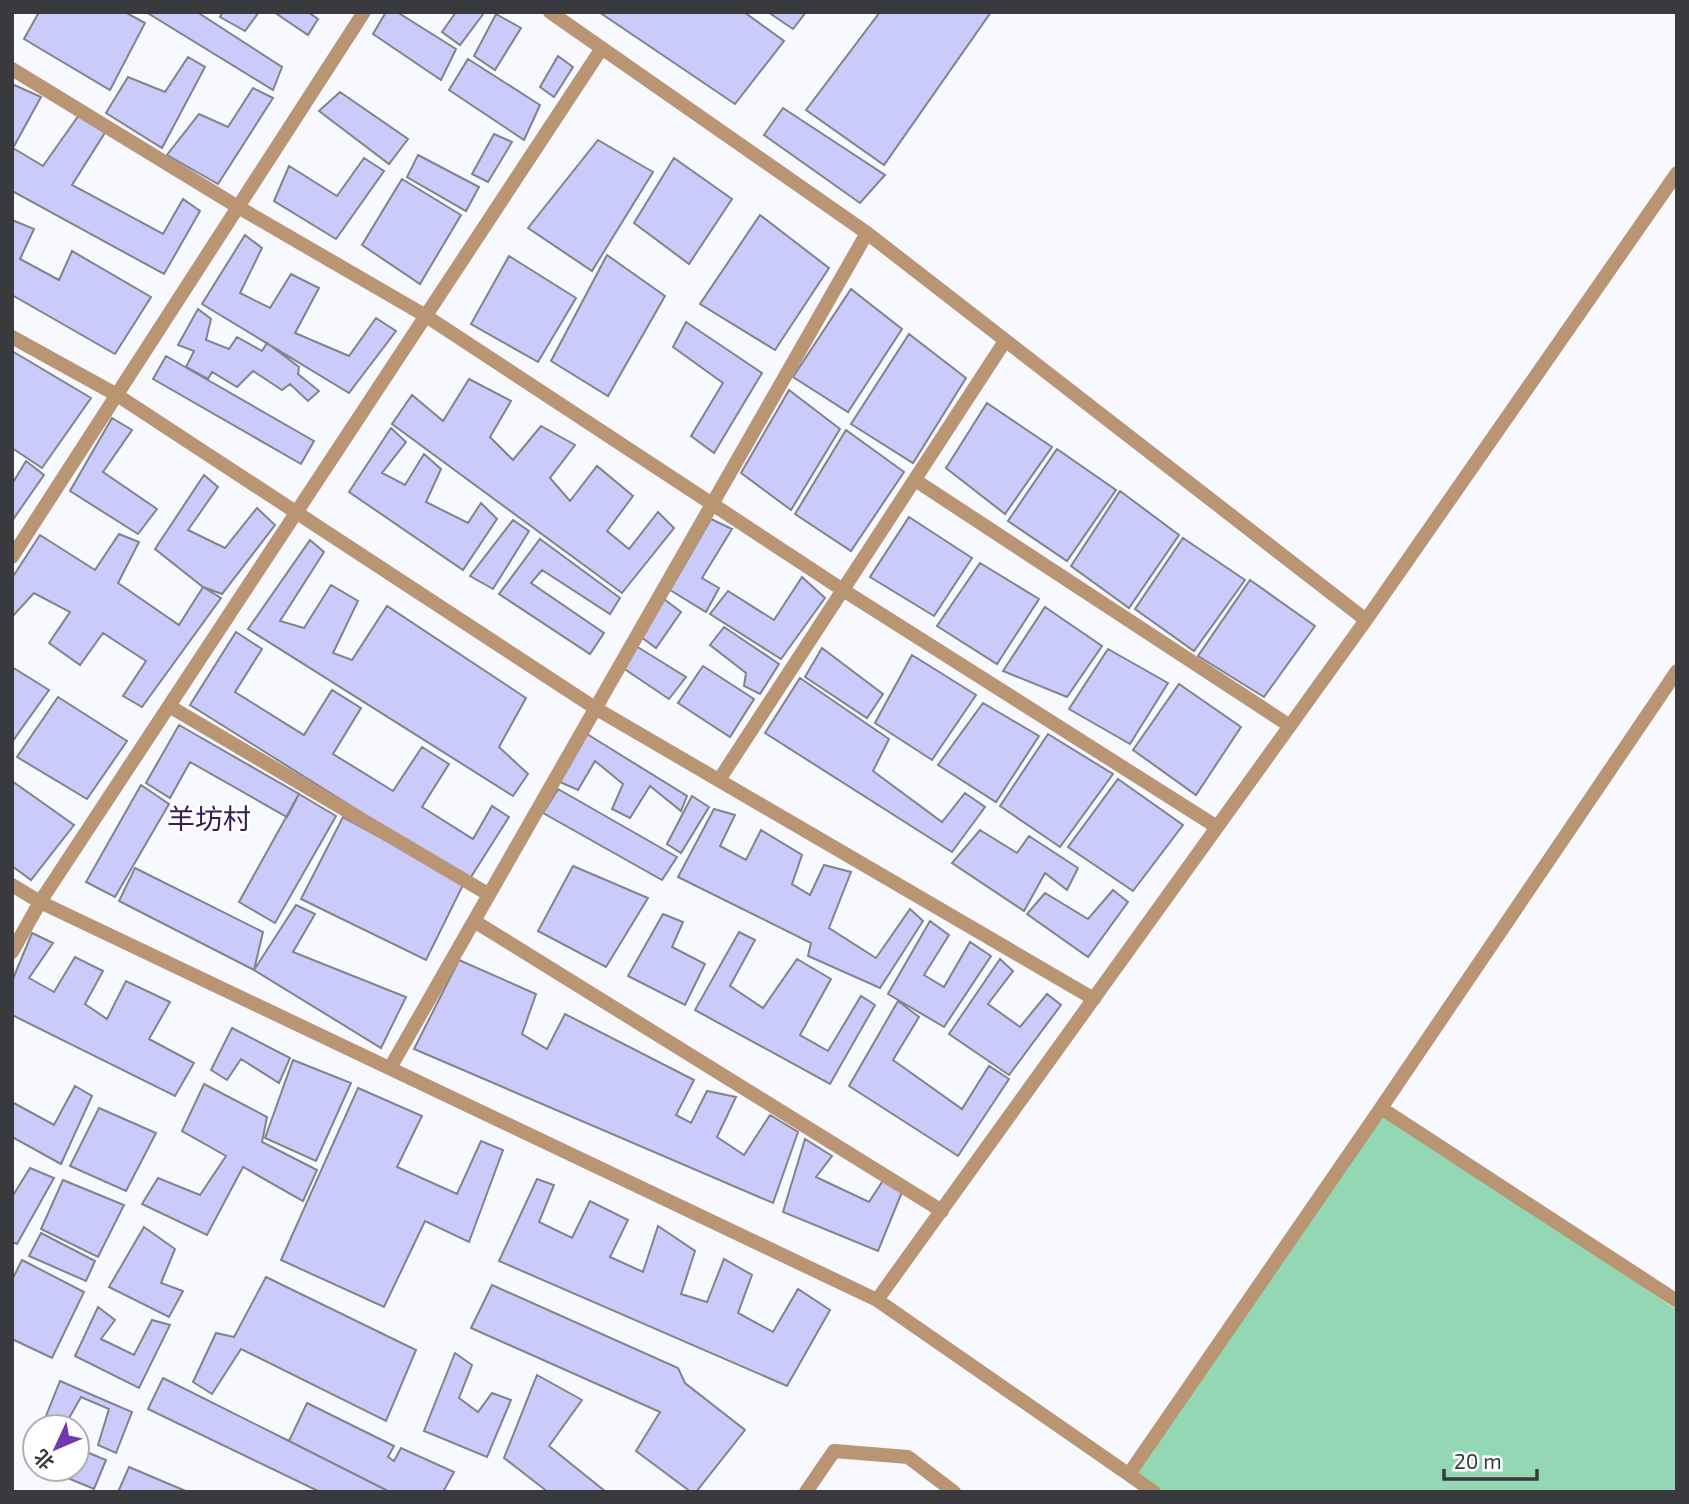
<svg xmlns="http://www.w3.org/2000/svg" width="1689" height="1504" viewBox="0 0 1689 1504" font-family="'Exo 2','Noto Sans SC',sans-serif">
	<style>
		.forest { fill: #94d7b5 }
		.building { fill: #cacbfb; stroke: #82828b; stroke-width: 2 }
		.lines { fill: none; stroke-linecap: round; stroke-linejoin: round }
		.street { stroke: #ba9574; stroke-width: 14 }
		.labels { text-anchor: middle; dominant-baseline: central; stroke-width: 5; stroke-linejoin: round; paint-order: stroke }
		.quarter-label { font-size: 28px; fill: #351c55; stroke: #fff }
	</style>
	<rect width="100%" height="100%" fill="#f8f9ff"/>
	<path class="forest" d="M1381,1108L1677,1310V1492H1154L1129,1474Z"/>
	<path class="building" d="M39,12H125L145,23L110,90L24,39Z
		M146,12H197L282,67L273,90Z
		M223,12H259L245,31L220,17Z
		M274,12H308L318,19L308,35Z
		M386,12H397L456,49L441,80L373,34Z
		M456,12L484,13L460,45L442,32Z
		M599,12H744L784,41L735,104Z
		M768,12H806L793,29Z
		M880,12H991L884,165L806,110Z
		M496,14L521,28L495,70L474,56Z
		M558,56L573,67L554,97L540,87Z
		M188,57L205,67L162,148L106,113L128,77L165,92Z
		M468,59L540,105L524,140L449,90Z
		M12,84L41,97L13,148L43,166L79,115L106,131L72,185L163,234L183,199L200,211L164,274L12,191Z
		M253,88L273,98L218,184L167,155L199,114L228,127Z
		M340,92L408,139L389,164L319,111Z
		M783,108L885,175L860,203L764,135Z
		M494,134L512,142L488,182L472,174Z
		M598,140L653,172L592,271L528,228Z
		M418,155L479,187L466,211L407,177Z
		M364,158L384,171L336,239L274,201L289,166L337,196Z
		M674,158L732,199L689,264L634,223Z
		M402,179L461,215L420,284L362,245Z
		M760,215L829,268L775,350L700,304Z
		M12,220L34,229L20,259L59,280L72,251L151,297L115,354L12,295Z
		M245,235L262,248L240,293L270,308L291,274L319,288L295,333L349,356L376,318L396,331L349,393L202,304Z
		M607,255L665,296L608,396L551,361Z
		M509,256L576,298L538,362L471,324Z
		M851,289L902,329L848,412L793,377Z
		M198,309L211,319L206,340L229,349L237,337L262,351L267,343L299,367L298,374L319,391L308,401L290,384L282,390L253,371L237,387L212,372L208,379L186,367L194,351L178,345Z
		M686,322L762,373L714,453L691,436L723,383L673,347Z
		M909,334L966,378L913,463L851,424Z
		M12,351L91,398L42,468L12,448Z
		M166,356L314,441L301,464L153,379Z
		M469,379L511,401L490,437L513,460L541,426L575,445L550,478L570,501L597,466L633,496L607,531L629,549L658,512L674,528L622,593L392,424L412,395L443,421Z
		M789,390L840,429L791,510L741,473Z
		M987,403L1052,447L1005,514L946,468Z
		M112,418L132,430L103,472L157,509L138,534L70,491Z
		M391,428L406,442L382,473L405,485L424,454L441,469L426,502L468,523L481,503L497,519L463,570L349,492Z
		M846,430L904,472L851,551L795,514Z
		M1057,449L1116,490L1067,561L1008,521Z
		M26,461L44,475L12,521V484Z
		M204,475L218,487L188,530L225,548L257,508L275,525L222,594L203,587L155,549Z
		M1120,491L1179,535L1129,608L1071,566Z
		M909,517L972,558L934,616L870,577Z
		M711,519L732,529L702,578L719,588L706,612L670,590Z
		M513,520L529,531L493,589L470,576Z
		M119,534L139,542L118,583L179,625L203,587L221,598L142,707L123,696L146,661L103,633L80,665L49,643L70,612L34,593L12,617V578L40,535L95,570Z
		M1183,538L1245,580L1194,651L1135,609Z
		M540,539L620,598L610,614L542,570L531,583L604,633L590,654L499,594Z
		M310,540L324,552L280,621L304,628L331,585L358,601L333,653L352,660L387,606L526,698L499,747L528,774L513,796L248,629Z
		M980,563L1039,599L997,664L937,626Z
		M802,577L825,598L781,659L710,614L728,591L774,620Z
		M1250,580L1315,626L1264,697L1198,656Z
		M664,599L681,612L656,648L641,637Z
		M1045,607L1102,646L1067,697L1003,671Z
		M724,627L779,664L760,694L744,686L746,673L710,645Z
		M236,632L262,649L235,692L304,735L332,690L361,708L333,754L393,791L422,747L449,764L422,807L473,839L492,806L509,817L469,880L190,705Z
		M636,646L686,677L669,699L623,668Z
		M822,648L883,694L867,718L805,677Z
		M1108,649L1168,683L1130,744L1069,709Z
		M912,655L976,695L932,760L875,723Z
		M703,666L754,699L730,737L678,703Z
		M12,667L49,690L12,742Z
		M800,678L889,739L873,771L942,822L965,793L985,807L952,852L765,733Z
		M1179,684L1241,727L1196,795L1133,750Z
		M58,697L127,741L87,799L17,757Z
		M983,703L1039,736L996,802L938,765Z
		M179,725L299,794L287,817L190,762L170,798L146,783Z
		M587,734L687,796L681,811L650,786L630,818L612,809L623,784L595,761L578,790L560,782Z
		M1048,734L1113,774L1060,847L1000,806Z
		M1118,779L1183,825L1133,891L1068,847Z
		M12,781L74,825L31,880L12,866Z
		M141,785L169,804L115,897L86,882Z
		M558,789L677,857L662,880L543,813Z
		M299,794L336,816L275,923L239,902Z
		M692,796L709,807L681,853L667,844Z
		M714,809L735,815L720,846L746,860L761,830L802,855L792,884L810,895L824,865L851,872L829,928L876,958L910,909L923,921L880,988L808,956L811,943L678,877Z
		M343,817L464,883L426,960L301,899Z
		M980,830L1017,853L1029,836L1078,868L1067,890L1045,873L1024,911L952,863Z
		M573,866L648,898L606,967L538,931Z
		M135,868L263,932L254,970L119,901Z
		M1113,890L1128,902L1088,957L1027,914L1045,893L1088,919Z
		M296,905L315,914L293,952L406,997L381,1048L254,970Z
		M663,914L683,922L672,947L705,964L685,1005L628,976Z
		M930,921L949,935L924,975L944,987L970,942L991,956L944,1027L888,994Z
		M739,932L755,940L730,986L763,1008L797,959L831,979L800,1035L828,1051L861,996L875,1005L830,1084L695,1010Z
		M32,933L53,943L29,978L54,992L75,957L103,971L85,1004L107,1019L126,981L170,1002L149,1039L194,1063L175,1096L12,1015V981Z
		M1000,959L1013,971L988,1004L1020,1027L1047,994L1061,1005L1009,1075L949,1034Z
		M459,960L536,994L522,1034L547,1049L565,1014L694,1080L676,1115L691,1123L707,1091L736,1097L717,1137L744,1155L770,1115L798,1132L773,1203L414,1049Z
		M898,1001L919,1017L893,1060L962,1109L989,1066L1009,1079L958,1156L849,1086Z
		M232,1028L290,1058L279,1083L241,1059L227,1080L211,1070Z
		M293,1060L351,1083L316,1161L265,1138Z
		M204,1084L267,1117L262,1142L317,1170L303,1201L243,1167L207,1235L142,1204L158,1178L200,1195L226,1156L182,1131Z
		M75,1086L92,1096L61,1164L12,1137V1102L54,1125Z
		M358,1088L422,1116L397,1167L457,1194L481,1141L503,1150L469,1242L425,1221L384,1307L281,1260Z
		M99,1108L156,1133L126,1191L70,1166Z
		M805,1139L832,1156L816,1177L869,1202L884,1179L902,1192L878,1251L783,1212Z
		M30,1168L54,1178L17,1244L12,1242V1197Z
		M537,1179L554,1185L539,1222L572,1238L590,1201L628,1220L610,1257L643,1272L658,1226L695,1251L681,1294L707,1302L724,1259L752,1275L738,1313L773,1332L798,1289L830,1310L787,1386L499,1261Z
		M63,1180L124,1205L98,1257L41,1229Z
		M144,1227L175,1249L161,1283L183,1291L169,1317L109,1287Z
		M41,1233L95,1261L86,1281L29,1256Z
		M22,1260L84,1292L52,1358L12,1339V1280Z
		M266,1277L416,1350L386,1421L241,1349L212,1394L193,1382L216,1333L234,1337Z
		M492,1285L678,1368L685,1383L745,1430L696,1492H691L636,1451L660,1412L471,1328Z
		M98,1307L115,1320L101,1339L134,1355L152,1320L170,1325L139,1388L75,1356Z
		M455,1353L472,1365L459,1398L478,1412L492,1393L511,1400L487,1457L424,1431Z
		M537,1375L582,1400L549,1446L606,1492H548L504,1458Z
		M163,1378L289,1441L390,1492H320L148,1409Z
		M60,1381L132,1412L116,1453L98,1445L109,1409L81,1397L64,1427H55L44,1421Z
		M307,1403L394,1446L388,1457L394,1461L401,1448L454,1472L443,1492H390L289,1441Z
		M35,1444V1464L28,1461Z
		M77,1448L106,1460L94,1489L46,1469H77Z
		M129,1467L188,1492H118Z"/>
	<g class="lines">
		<path class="street" d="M550,12L867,233L1366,620
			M12,69L238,207L426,316L843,590L1217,827
			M12,337L117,395L595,708L1094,999
			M915,480L1290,726
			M12,557L364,12
			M1677,671L1381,1108L1677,1301
			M169,706L488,894
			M719,780L1005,341
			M12,885L40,902L877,1300L1366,620L1677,173
			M474,921L942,1211
			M12,952L40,902L602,48
			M390,1068L867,233
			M877,1300L1154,1492
			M1129,1474L1381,1108
			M806,1492L834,1451L908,1457L954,1492"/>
	</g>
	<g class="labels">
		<g class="quarter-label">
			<text x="209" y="818">羊坊村</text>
		</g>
	</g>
	<rect width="1689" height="1504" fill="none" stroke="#393a3e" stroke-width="28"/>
	<g transform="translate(56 1448) rotate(226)"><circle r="33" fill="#ffffff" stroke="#b0b0b2" stroke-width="2"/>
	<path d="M0-5L12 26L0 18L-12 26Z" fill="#6f39b0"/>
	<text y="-10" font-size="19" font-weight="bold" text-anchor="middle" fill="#393a3e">北</text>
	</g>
	<path d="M1444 1469v10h93v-10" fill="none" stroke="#393a3e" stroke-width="3.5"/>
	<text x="1454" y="1469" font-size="21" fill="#393a3e" stroke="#ffffff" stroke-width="5" paint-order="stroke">20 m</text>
</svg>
